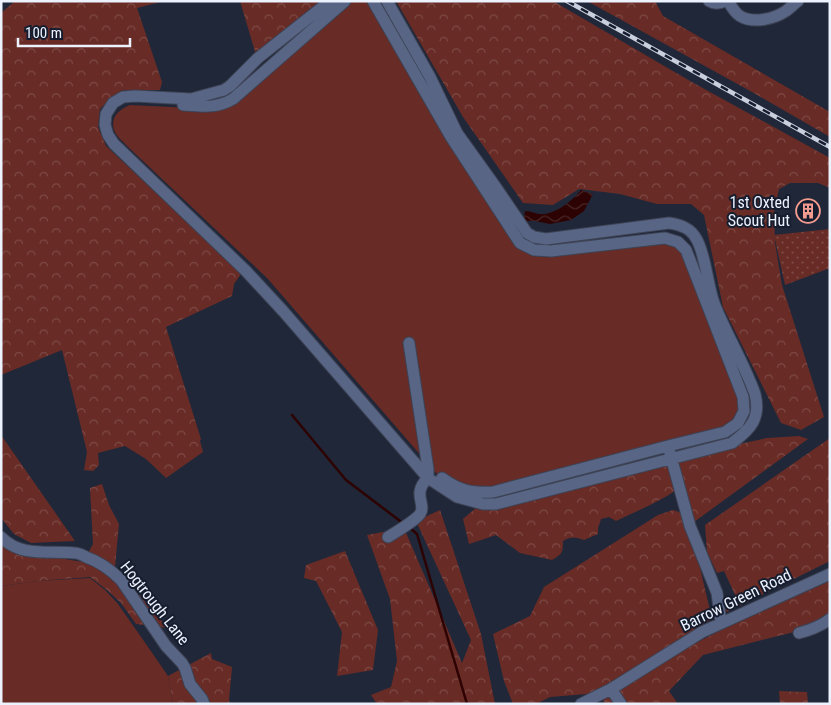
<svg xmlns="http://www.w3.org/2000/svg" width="831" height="705" viewBox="0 0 831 705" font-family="'Roboto Condensed',sans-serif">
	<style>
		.green { fill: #682b25 }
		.forest { fill: url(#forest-crowns) }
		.garden { fill: url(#garden-dots) }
		.water { fill: url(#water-waves) }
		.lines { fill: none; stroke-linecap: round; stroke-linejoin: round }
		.stream { stroke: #2c0202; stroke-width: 2.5 }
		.minor-casing { stroke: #3d4355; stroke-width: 13 }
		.minor { stroke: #586585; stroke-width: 11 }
		.rail-casing { stroke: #c9cfdc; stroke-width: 4.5 }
		.rail { stroke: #161d2e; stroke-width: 2.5; stroke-dasharray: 8; stroke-linecap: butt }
		.labels { text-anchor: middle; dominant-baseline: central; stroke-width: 4; stroke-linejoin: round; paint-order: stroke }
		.poi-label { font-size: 16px; fill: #ecf2fe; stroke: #161d2e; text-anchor: end }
		.street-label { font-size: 16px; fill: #ecf2fe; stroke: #161d2e }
	</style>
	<defs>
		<pattern id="forest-crowns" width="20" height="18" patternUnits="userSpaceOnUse" patternTransform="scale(1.25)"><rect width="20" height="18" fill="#682b25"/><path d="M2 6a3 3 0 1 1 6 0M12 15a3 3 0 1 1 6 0" fill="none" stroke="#7e4a46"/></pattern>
		<pattern id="garden-dots" width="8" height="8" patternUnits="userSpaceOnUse" patternTransform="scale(1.25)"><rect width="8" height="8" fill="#682b25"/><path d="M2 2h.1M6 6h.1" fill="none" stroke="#7e4a46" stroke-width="1.8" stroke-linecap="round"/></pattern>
		<pattern id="water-waves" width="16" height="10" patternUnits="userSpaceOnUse" patternTransform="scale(1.25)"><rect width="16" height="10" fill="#2c0202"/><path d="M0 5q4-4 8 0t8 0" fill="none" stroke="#4b2728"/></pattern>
	</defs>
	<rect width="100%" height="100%" fill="#202739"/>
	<path class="green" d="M348,1H370L509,233L533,252L664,241L683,251L741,397C741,416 740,420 723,430L477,491L448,480L436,473L267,278L126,145C123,141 117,137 115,132C109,118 118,110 130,105L213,109Z
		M90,578L105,590L118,604L146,644L168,676L173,704H1V586L38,581Z"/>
	<path class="forest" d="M15,1H164L137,8L162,82L160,90H124L113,96L100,109L98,127L106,146L239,270L241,274L234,284L232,296L166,327L201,439L200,441L203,452L166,478L146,459L125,446L98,453L99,465L93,471L84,470L87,452L62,350L1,375V13Z
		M240,1H321L256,55Z
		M396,1H553L690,81L830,158V188L818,183H790L779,189L774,212L775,243L782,285L824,417L801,430L781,423L723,307L704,215L691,204H657L620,194L579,189L553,205L523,203L463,117Z
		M587,1H655L663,16L830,112V137L752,92Z
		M1,435L75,541L31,543L14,534L1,518Z
		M799,436L808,439L694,522L674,458L767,438Z
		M830,438V561L727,612L721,603L736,597L724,571L717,573L707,552L705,525Z
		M666,461L673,473L676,490C658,503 636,511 616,521L609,517L601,519L598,528V534L584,540C576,537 571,536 563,541C563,553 562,554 552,560L520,553L496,535L469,544L463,519L477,507Z
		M102,484L109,505L119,524L115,567L168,628L136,624L121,603L107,590L90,577L38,581L1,586V542L18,555H41L83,562L93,544L90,488Z
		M440,510L481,634L495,704H377L371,695L391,687L397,661L390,599L367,535L404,528L462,663L471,640L416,521Z
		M673,510L682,513L694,542L712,619L614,681L587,694L550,697L536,704H513L504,681L493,634L530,616L544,587L658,515Z
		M345,551L378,630L373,670L337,676L342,632L316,581L304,578L306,565Z
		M830,579V615L802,630L703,655L669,691L678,704H605L603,699L686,648L756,612Z
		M211,653L212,659L232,667L229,700L230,704H173L168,676Z
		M779,691L807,692L808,704H780Z"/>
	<path class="garden" d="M830,229V268L785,285L774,235Z"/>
	<path class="water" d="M581,190L593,194L584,211L571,220L550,224L535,221H527L524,218L525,211C532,211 535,214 540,214C555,215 572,201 581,190Z"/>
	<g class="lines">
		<path class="stream" d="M292,415L346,480L404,524
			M410,528L417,534L467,704"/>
		<g class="minor-casing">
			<path id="minor" d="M330,1L258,58L230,86L224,90L191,99L135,96L123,97L113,103L106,114L105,125L108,135L114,144L246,271L283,311L428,478L457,497L483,504H496L732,443C751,429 761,418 755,394C744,363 726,334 714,303C707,283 706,257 697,240C691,228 681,225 669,223L546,239L534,237L527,233L495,186L457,133L430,77L387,1
				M373,1L451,137L520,243L534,250L551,251L665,238L678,242L686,250L743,397L744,411L738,423L725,432L668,446L493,492C471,493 460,491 442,478
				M709,1C714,4 719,4 725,1
				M728,1C731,6 735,13 740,16C753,24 774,19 786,11C790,8 794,4 798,1
				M183,105C202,106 216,109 233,99L345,1
				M670,453L690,526L717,593L721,623
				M1,537C21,558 50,550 75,553C79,553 82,555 86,557C100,562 110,569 121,580L166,646L182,663L185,668L190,684L202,699L204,704
				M388,537C396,532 415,521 420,514C427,504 411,494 428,478V469L409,343
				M799,633C811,630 821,626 830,619
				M611,689L621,704
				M581,704L611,689L702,632L830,574"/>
		</g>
		<use href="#minor" class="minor"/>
		<g class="rail-casing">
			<path id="rail" d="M567,1L830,147"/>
		</g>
		<use href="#rail" class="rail"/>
	</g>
	<defs>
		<g id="building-ring" transform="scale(1.25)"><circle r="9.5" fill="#161d2e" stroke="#f59c90" stroke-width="1.5"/><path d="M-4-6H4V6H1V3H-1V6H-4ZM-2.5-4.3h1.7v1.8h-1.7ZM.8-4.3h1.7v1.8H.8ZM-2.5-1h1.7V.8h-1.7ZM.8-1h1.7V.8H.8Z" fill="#f59c90"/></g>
	</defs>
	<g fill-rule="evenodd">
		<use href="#building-ring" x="808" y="211"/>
	</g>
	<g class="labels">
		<g class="poi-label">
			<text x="790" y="202">1st Oxted<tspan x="790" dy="18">Scout Hut</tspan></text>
		</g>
		<g class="street-label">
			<text transform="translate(736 600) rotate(-26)">Barrow Green Road</text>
			<text transform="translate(155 603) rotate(52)">Hogtrough Lane</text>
		</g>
	</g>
	<rect width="831" height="705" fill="none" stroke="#ecf2fe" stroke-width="5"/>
	<path d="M18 38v8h112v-8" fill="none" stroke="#ecf2fe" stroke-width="2.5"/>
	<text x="25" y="38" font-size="15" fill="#ecf2fe" stroke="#161d2e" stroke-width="4" paint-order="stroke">100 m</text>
</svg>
